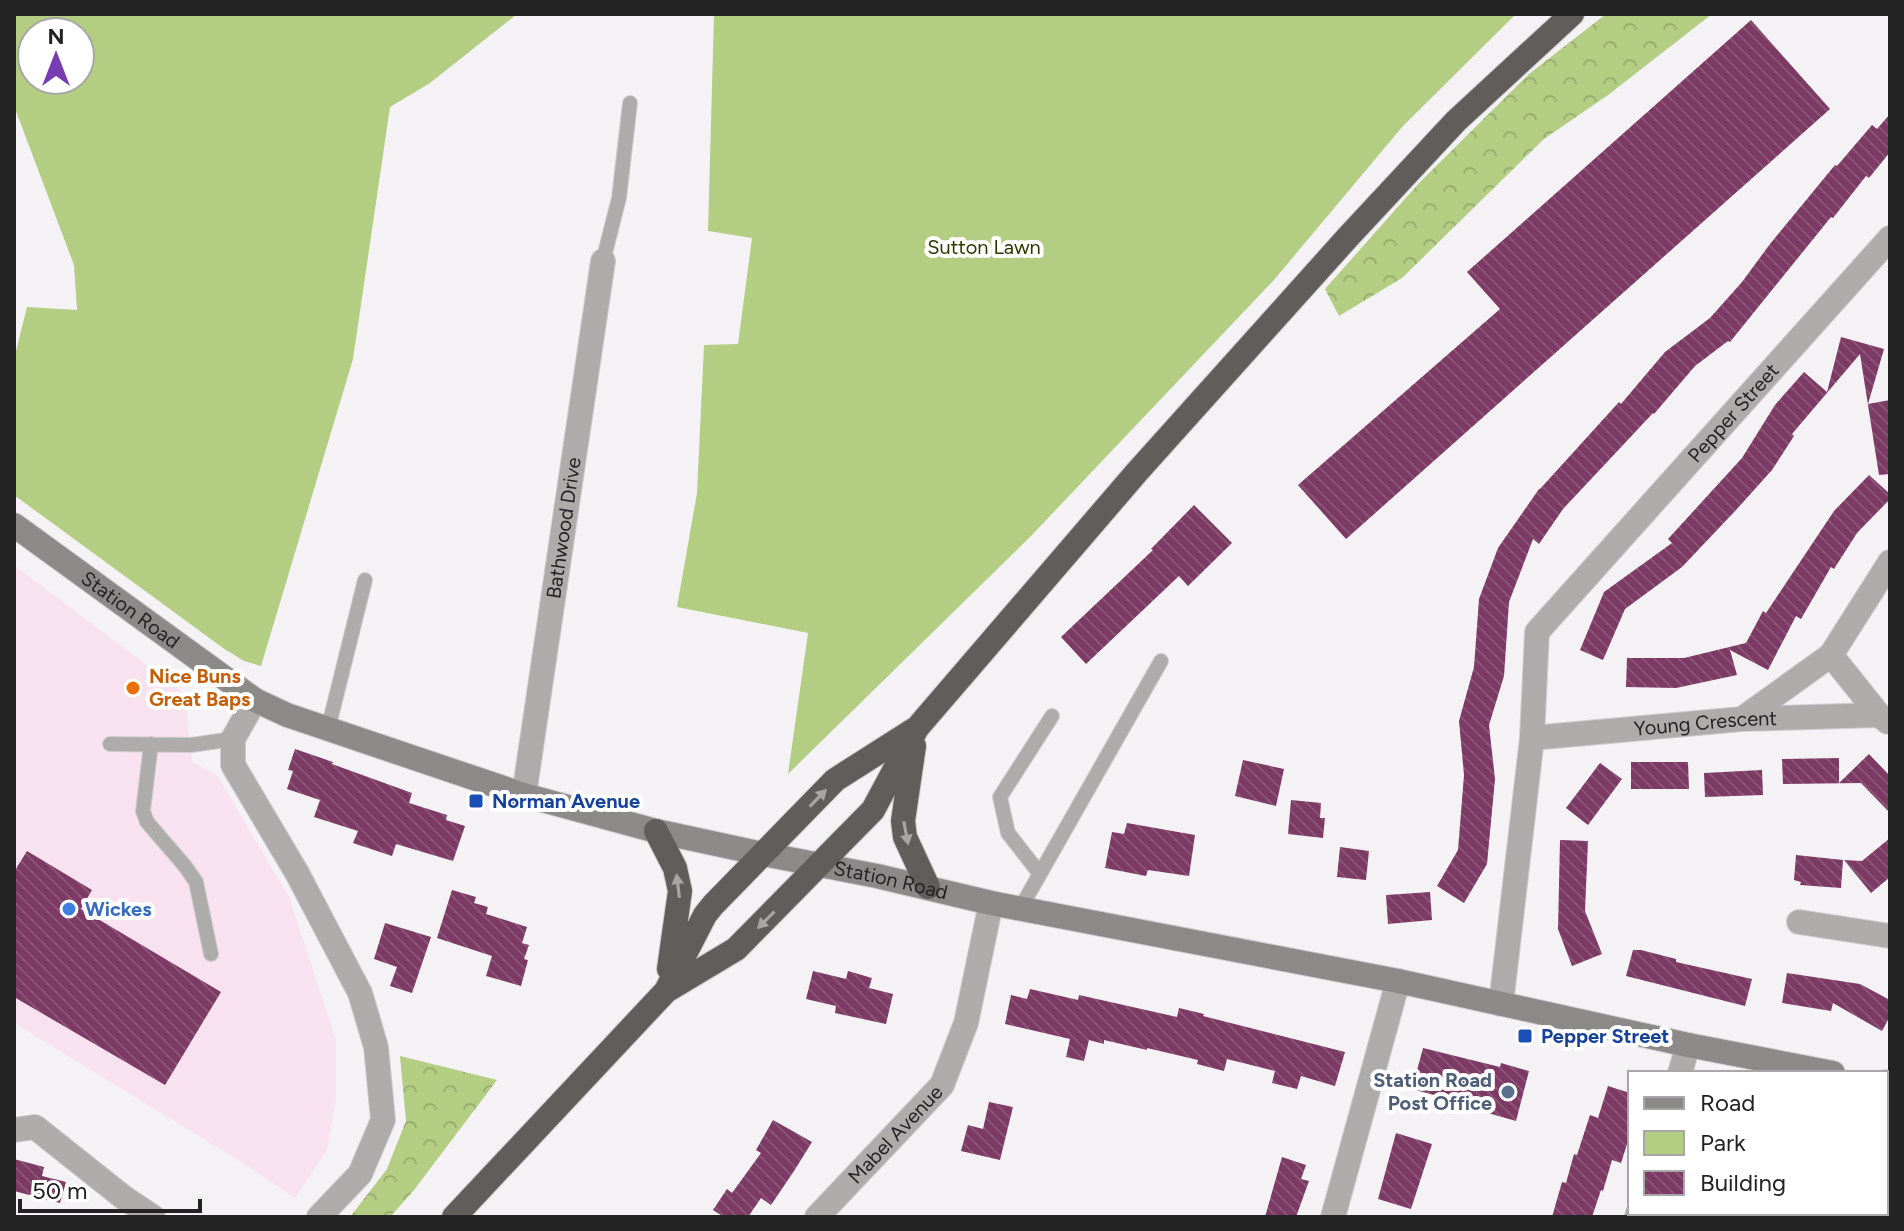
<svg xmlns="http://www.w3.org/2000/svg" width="1904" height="1231" viewBox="0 0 1904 1231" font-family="Figtree,sans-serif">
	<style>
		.commercial { fill: #f8e2f0 }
		.forest { fill: url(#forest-crowns) }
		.park { fill: #b3cd82; fill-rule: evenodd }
		.building { fill: url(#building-back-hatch) }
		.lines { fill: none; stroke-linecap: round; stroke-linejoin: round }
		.lane-casing { stroke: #cfcdcf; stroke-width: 16 }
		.street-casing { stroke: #cfcdcf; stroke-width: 26 }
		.secondary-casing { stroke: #cfcdcf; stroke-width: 26 }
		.highway-casing { stroke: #cfcdcf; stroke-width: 26 }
		.lane { stroke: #aeacab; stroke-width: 14 }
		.street { stroke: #aeacab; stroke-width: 24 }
		.secondary { stroke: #8c8a89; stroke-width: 24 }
		.highway { stroke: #605d5b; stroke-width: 24 }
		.oneway { fill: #a8a6a5 }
		.food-dot { fill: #e8710a; stroke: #fff; stroke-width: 3 }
		.transit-dot { fill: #1a4fb4; stroke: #fff; stroke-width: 3 }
		.shop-dot { fill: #3f7fe0; stroke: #fff; stroke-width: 3 }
		.service-dot { fill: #5c6f8a; stroke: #fff; stroke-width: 3 }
		.labels { text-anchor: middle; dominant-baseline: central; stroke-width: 8; stroke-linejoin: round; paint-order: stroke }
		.park-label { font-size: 20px; fill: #2b3a00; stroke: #fff }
		.street-label { font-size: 20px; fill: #242324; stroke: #fff }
		.food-label { font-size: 20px; font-weight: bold; fill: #c56008; stroke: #fff; text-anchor: start }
		.transit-label { font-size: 20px; font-weight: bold; fill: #164399; stroke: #fff; text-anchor: start }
		.shop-label { font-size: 20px; font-weight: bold; fill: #366cbe; stroke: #fff; text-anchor: start }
		.service-label { font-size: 20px; font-weight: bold; fill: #4e5e75; stroke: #fff; text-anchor: end }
	</style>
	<defs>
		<pattern id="forest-crowns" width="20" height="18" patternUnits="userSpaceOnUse" patternTransform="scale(2)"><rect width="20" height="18" fill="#b3cd82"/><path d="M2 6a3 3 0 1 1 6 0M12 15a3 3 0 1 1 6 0" fill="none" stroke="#9ab070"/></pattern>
		<pattern id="building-back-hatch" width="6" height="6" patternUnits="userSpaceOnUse" patternTransform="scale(2)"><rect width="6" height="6" fill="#7d3a64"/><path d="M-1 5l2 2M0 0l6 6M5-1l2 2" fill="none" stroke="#8a5476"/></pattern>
	</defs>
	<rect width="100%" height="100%" fill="#f5f2f5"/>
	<path class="commercial" d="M14,565L185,694L192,762L217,775L289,897L336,1040V1099L327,1150L295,1198L241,1162L14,1023Z"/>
	<path class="forest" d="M1606,14H1712L1608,95L1544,139L1402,278L1339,316L1325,289L1419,183L1529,74Z
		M400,1056L497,1080L414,1190L390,1217H350L387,1169L406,1121Z"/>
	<path class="park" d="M14,14H517L430,83L390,107L353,359L261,666L244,661L223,648L14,495V359L27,307L77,310L74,265L14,106ZM32,32H80V80H32Z
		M714,14H1516L1403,126L1273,281L1030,537L788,774L808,633L677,607L697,493L704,345L738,344L752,238L708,231Z"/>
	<path class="building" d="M1751,20L1830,109L1346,539L1298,485L1500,309L1467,272Z
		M1890,114V152L1869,178L1866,176L1833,218L1831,217L1730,342L1728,341L1695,366L1654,414L1653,413L1563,509L1539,544L1533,539L1509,602L1504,676L1489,725L1495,779L1487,864L1464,903L1437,886L1458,850L1464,775L1459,721L1474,667L1479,599L1498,548L1539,489H1540L1619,402L1621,404L1665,352L1710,318L1742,282L1770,244L1835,165L1837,166L1872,125L1877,129Z
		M1841,337L1884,349L1868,404L1890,400V474L1879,475L1860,354L1792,434L1794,436L1772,470L1736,510L1682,567L1625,609L1603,660L1580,650L1604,592L1672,543L1668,539L1742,458L1775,405L1804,372L1827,392Z
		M1869,475L1890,494V499L1857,533L1834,569L1831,567L1801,619L1796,616L1768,670L1730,650L1737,675L1676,688L1626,687L1627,658H1684L1746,643L1763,611L1766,613L1834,511Z
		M1194,505L1232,543L1188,586L1179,576L1086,664L1061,637L1153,550L1151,549Z
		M295,749L333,762L332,764L412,793L409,803L447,815L446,820L465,826L453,861L396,844L392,856L353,843L358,831L314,817L320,800L287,789L293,771L288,770Z
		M1869,754L1890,776V813L1861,783L1783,784L1782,759L1839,758V783Z
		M1243,760L1284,769L1276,806L1235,796Z
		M1631,762H1688L1689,789H1631Z
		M1600,763L1622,779L1588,825L1566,808Z
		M1762,770L1763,795L1705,797L1704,773Z
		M1291,800L1321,803L1320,818H1325L1323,838L1288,834Z
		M1127,823L1195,835L1189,876L1148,870L1146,876L1105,868L1112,832L1124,834Z
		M1890,838V877L1871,893L1844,860L1862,861Z
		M1560,840L1588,841L1585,911L1602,954L1572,966L1558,929Z
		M1340,847L1369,851L1366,880L1337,877Z
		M27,851L92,890L81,909L221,992L165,1085L14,997V872Z
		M1796,855L1843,860L1841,888L1800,885L1801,882L1794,880Z
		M452,890L476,897L474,903L488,907L486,914L527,927L522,943L529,945L524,959L528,960L521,986L486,976L492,956L437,938Z
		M1430,892L1432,920L1388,924L1386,895Z
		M385,923L431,937L412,993L390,986L397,967L374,959Z
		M1633,950H1641L1676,959V962L1752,979L1745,1006L1626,976Z
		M813,971L846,979L848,971L872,978L869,988L893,994L886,1024L835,1013L836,1006L806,999Z
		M1787,973L1860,984L1890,1000V1016L1882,1031L1833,1003L1831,1011L1782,1003Z
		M1030,989L1078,1000L1079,995L1177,1017L1179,1008L1204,1014L1203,1016L1345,1052L1335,1086L1301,1076L1297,1089L1272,1083L1275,1071L1227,1059L1224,1071L1197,1064L1198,1060L1147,1048V1050L1104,1040V1044L1089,1040L1084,1061L1066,1057L1070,1039L1005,1024L1011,995L1027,999Z
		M1423,1048L1500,1067L1501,1063L1529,1071L1516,1121L1488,1113V1110L1412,1089Z
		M1608,1086L1630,1093V1135L1621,1163L1612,1160L1603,1191L1601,1190L1592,1217H1552L1562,1182L1566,1183L1574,1154L1577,1155L1590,1115L1598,1118Z
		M989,1102L1013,1107L1000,1160L961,1151L968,1125L983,1129Z
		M773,1120L812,1142L794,1171L771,1205L761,1198L748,1217H724L713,1210L727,1189L732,1193L761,1153L756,1150Z
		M1396,1133L1432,1144L1411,1209L1378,1199Z
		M1282,1157L1306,1165L1301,1179L1309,1181L1296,1217H1265Z
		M14,1159L44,1167L42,1176L66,1182L60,1203L14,1191Z"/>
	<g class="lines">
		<g class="lane-casing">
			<path id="lane" d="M603,261L619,198L630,103
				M328,729L365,580
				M110,744L191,745L233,739
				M151,744L143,811L147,822L185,866L196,882L211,954
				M1040,874L1008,833L1000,797L1052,716
				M1020,909L1161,661"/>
		</g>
		<g class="street-casing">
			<g id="street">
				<path d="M255,700L233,739V765L297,873L360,993L376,1047L383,1120L360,1174L319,1217"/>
				<path d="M1742,719L1831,655"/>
				<path d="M1888,722L1879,715L1831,655L1890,562"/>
				<path id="s1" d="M1532,738L1742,719L1879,715"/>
				<path id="s2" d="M524,795L603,261"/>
				<path d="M1799,922L1890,936"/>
				<path id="s3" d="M1501,1004L1532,738L1537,632L1890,238"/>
				<path d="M1680,1073L1688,1045"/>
				<path d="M14,1130L35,1127L123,1197L153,1217"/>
				<path id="s4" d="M817,1217L942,1085L966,1023L991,903"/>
				<path d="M1333,1217L1398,981"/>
				<path d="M1637,1217L1638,1213"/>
			</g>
		</g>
		<g class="secondary-casing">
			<g id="secondary">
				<path id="s5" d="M14,525L255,700L287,715L524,795L656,831L763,854L877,876L991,903L1398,981L1688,1045L1833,1073"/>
				<path d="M1886,1082L1890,1083"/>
			</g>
		</g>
		<g class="highway-casing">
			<path id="highway" d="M914,746L903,821L905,837L928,887
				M656,831L675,868L680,891L669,969
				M666,991L736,949L873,810L917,728L1137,472L1348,237L1456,121L1572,14
				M454,1217L666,991L705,915L713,905L835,780L915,729"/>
		</g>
		<use href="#lane" class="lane"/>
		<use href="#street" class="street"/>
		<use href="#secondary" class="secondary"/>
		<use href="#highway" class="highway"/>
	</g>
	<defs><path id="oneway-solid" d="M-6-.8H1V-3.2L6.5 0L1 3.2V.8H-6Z" transform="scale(2)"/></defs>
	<g class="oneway">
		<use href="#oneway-solid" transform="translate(818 798) rotate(-46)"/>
		<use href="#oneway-solid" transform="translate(906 833) rotate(79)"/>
		<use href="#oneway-solid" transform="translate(678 886) rotate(-97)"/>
		<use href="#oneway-solid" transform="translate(766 920) rotate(135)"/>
	</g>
	<circle class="food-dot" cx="133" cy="688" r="8"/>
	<g class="transit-dot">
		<rect x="468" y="793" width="16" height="16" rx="4"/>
		<rect x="1517" y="1028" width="16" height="16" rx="4"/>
	</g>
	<circle class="shop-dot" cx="69" cy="909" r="8"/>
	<circle class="service-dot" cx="1508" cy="1092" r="8"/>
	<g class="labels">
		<g class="park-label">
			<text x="984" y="247">Sutton Lawn</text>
		</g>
		<g class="street-label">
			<text stroke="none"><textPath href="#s3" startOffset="668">Pepper Street</textPath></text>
			<text stroke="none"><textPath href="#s2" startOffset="270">Bathwood Drive</textPath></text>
			<text stroke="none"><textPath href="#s5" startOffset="144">Station Road</textPath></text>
			<text stroke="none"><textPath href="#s1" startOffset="174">Young Crescent</textPath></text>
			<text stroke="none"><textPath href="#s5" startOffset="960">Station Road</textPath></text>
			<text stroke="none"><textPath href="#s4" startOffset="114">Mabel Avenue</textPath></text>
		</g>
		<g class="food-label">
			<text x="149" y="676">Nice Buns<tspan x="149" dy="23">Great Baps</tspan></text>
		</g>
		<g class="transit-label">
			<text x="492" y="801">Norman Avenue</text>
			<text x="1541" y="1036">Pepper Street</text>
		</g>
		<g class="shop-label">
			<text x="85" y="909">Wickes</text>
		</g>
		<g class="service-label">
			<text x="1492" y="1080">Station Road<tspan x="1492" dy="23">Post Office</tspan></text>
		</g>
	</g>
	<rect width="1904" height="1231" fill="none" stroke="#242324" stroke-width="32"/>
	<rect x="1628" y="1071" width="260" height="144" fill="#ffffff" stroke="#a7a7a7" stroke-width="2"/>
	<rect x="1644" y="1097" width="40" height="12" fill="#8c8a89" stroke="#a7a7a7" stroke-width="2"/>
	<text x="1700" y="1111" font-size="24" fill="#242324">Road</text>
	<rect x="1644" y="1131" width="40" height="24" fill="#b3cd82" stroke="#a7a7a7" stroke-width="2"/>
	<text x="1700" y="1151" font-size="24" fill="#242324">Park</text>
	<rect x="1644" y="1171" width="40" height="24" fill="url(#building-back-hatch)" stroke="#a7a7a7" stroke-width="2"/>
	<text x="1700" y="1191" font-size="24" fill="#242324">Building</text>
	<g transform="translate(56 56)"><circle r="38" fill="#ffffff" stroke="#a7a7a7" stroke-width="2"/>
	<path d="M0-6L14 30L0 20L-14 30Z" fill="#783db3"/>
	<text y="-12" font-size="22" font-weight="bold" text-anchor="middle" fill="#242324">N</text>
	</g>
	<path d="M20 1199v12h180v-12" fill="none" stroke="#242324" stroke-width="4"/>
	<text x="32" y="1199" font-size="24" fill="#242324" stroke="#ffffff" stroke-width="6" paint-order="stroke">50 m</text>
</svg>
